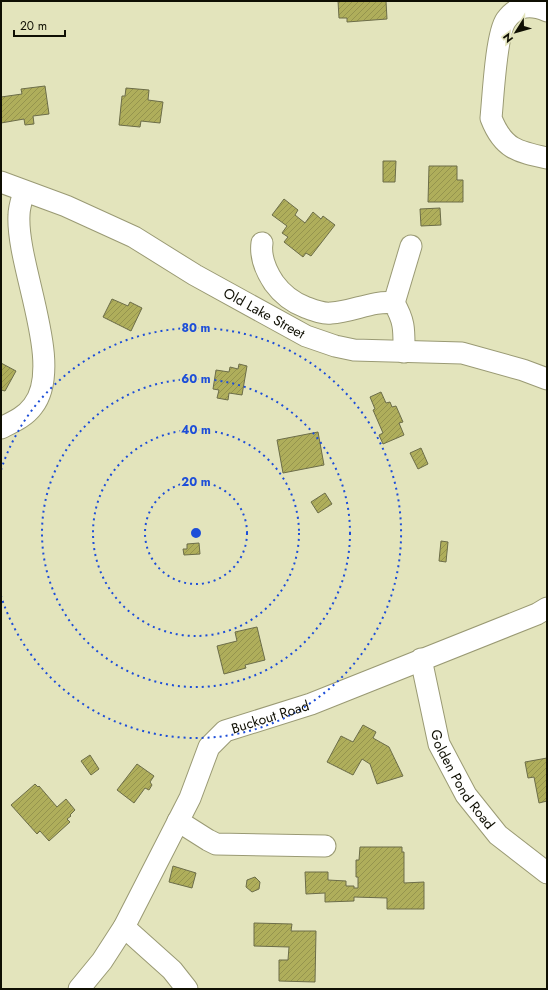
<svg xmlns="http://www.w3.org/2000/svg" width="548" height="990" viewBox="0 0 548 990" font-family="Jost,sans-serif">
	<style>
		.building { fill: url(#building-hatch); stroke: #6c6d49 }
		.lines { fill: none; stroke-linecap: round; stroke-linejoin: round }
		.minor-casing { stroke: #9a9a74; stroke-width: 23 }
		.minor { stroke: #fff; stroke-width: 21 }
		.ring { fill: none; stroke: #1d4ed8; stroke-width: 2; stroke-dasharray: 2 4 }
		.labels { text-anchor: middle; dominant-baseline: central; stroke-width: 4; stroke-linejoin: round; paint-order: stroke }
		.street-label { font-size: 14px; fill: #0f0f03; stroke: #e3e4bc }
		.centre { fill: #1d4ed8; stroke: #e3e4bc; stroke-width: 2 }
		.ring-label { font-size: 12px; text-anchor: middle; font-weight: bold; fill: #1d4ed8; stroke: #e3e4bc; stroke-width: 4; stroke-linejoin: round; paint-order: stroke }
	</style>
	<defs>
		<pattern id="building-hatch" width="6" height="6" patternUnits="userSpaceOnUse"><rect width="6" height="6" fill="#afae5b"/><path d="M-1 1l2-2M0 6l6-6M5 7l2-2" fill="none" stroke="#95944e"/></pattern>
	</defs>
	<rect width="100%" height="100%" fill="#e3e4bc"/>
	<path class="building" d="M338,1H386L387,19L347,22V18H339Z
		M45,86L49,114L33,116L34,124L25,125L24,119L1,123V97L22,94L21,89Z
		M126,88L149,90L148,100L163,102L160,123L141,121L140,127L119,125L122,96H125Z
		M383,161H396L395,182H383Z
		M429,166H457V180H463V202H428Z
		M284,199L298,210L295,215L305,223L313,212L321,219L323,216L335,225L311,256L306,253L303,257L284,242L288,237L282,233L287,226L272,215Z
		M440,208L441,225L421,226L420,209Z
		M112,299L128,306L130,302L142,308L131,331L103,317Z
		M1,363L16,371L5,391L1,390Z
		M239,364L247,366L242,395L229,393L228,400L217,398L219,390L213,389L216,370L229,372L230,367L238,369Z
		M381,392L386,403L390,402L392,407L396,406L403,422L399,423L404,435L383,444L379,435L383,433L373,410L375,409L370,397Z
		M318,432L324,465L283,473L277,440Z
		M421,448L428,464L418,469L410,453Z
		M325,493L332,504L318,513L311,502Z
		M441,541L448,542L446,562L439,561Z
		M199,543L200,554L184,555L183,549H187V544Z
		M257,627L265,660L245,665L246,668L224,674L217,646L237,641L235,632Z
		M363,725L376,732L373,738L389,747L403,776L377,784L370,764L362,759L353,775L327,762L341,736L353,742Z
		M90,755L99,769L91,775L81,761Z
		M547,758V801L539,803L534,777L528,778L525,762Z
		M137,764L154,776L150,782L152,785L149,790L145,788L134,803L117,790Z
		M35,784L38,787L39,786L57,807L66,799L75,810L70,815L71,816L67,819L70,822L49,841L40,831L37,834L11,805Z
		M360,847H402V852H404V883L424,882V909H387V898L354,897V901L325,902V893L306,894L305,872H328V880L346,881V886H354V888H358V877H356V860H359Z
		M173,866L196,873L192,888L169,882Z
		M255,877L260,882L259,889L252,892L246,887L247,880Z
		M254,923L292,924L291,931H316L315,982L279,981V960H288L289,947L254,946Z"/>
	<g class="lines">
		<g class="minor-casing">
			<g id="minor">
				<path d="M547,11C531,4 517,5 506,20C496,34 493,99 491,118C503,149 518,152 547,158"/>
				<path id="s1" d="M1,182L66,206L134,237L195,275L306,336L335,346L354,350L462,353L523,370L547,379"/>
				<path d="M262,243C260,257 266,271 274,283C282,294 292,302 305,307C313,310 322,314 331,313C353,312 373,300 394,303C405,322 404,330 404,352"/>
				<path d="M394,303L411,246"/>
				<path d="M1,428C13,422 25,417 33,406C65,365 16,266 19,215C19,207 22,199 24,192"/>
				<path id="s2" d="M421,659L439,744L466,795L498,835L547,873"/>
				<path d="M178,821L208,840L216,844L325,846"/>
				<path d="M124,927L172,970L187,989"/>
				<path id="s3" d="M79,989L102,961L124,927L190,798L209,747L225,731L311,704L537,614L547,608"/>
			</g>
		</g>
		<use href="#minor" class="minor"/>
	</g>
	<g class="ring">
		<circle cx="196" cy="533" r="51"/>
		<circle cx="196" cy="533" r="103"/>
		<circle cx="196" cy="533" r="154"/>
		<path d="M1 470A205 205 0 1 1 1 596"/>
	</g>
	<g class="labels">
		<g class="street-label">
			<text stroke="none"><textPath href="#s1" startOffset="295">Old Lake Street</textPath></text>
			<text stroke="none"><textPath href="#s3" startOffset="346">Buckout Road</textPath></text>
			<text stroke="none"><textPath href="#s2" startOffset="129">Golden Pond Road</textPath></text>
		</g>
	</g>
	<circle cx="196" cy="533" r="6" class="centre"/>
	<g class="ring-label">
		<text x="196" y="332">80 m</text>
		<text x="196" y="383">60 m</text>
		<text x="196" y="434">40 m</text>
		<text x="196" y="486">20 m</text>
	</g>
	<rect width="548" height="990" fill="none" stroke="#0f0f03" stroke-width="4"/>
	<g transform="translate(516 32) rotate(233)" stroke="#e3e4bc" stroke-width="3" paint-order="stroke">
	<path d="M0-3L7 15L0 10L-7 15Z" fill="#0f0f03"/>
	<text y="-6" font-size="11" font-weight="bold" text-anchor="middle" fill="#0f0f03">N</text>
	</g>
	<path d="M14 30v6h51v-6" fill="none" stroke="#0f0f03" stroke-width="2"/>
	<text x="20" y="30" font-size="12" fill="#0f0f03" stroke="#e3e4bc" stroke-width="3" paint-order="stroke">20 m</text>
</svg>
